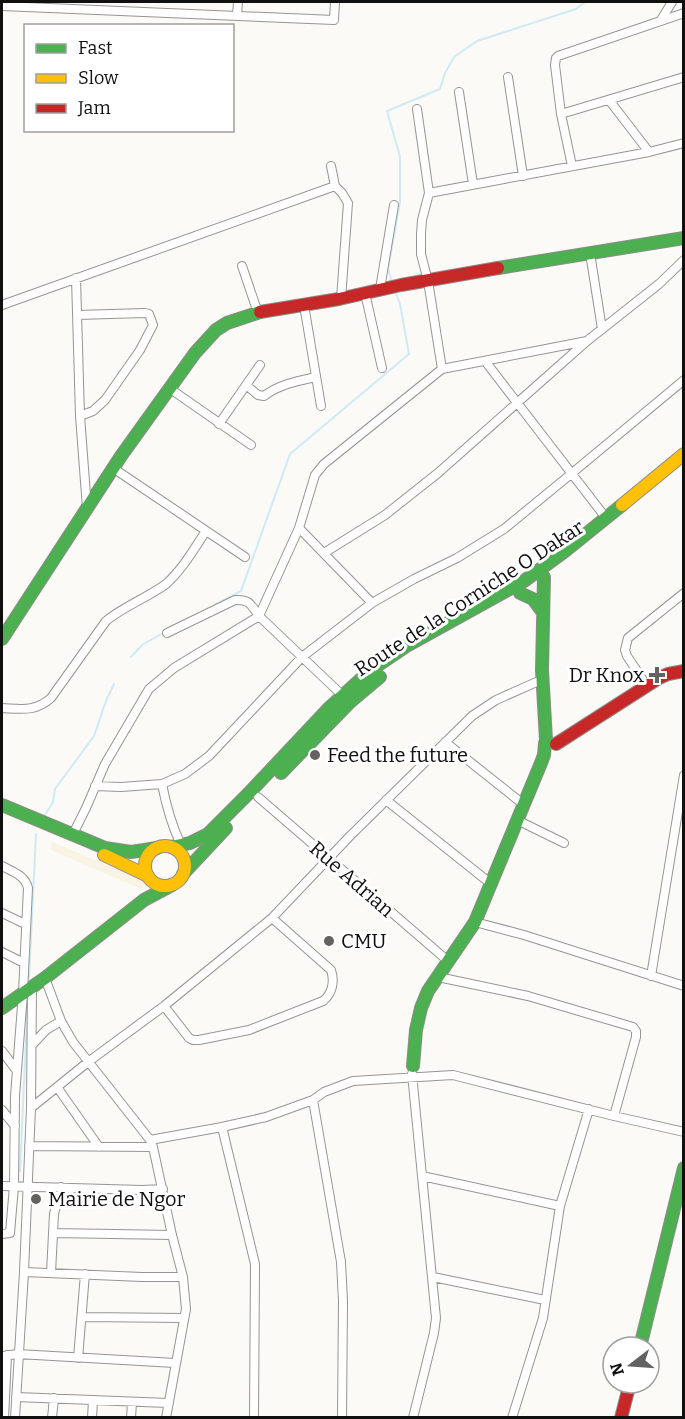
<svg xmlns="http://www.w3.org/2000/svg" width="685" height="1419" viewBox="0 0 685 1419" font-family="Bitter,serif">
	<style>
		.farmland { fill: #f8f3e3 }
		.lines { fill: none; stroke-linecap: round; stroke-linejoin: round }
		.stream { stroke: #ceebf5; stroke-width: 2 }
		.street-casing { stroke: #969594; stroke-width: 10 }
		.fast-casing { stroke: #8d8c8a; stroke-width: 14 }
		.slow-casing { stroke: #8d8c8a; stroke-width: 14 }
		.jam-casing { stroke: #8d8c8a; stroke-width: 14 }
		.street { stroke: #fffefe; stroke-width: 8 }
		.fast { stroke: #4caf50; stroke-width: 12 }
		.slow { stroke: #ffc107; stroke-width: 12 }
		.jam { stroke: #c62828; stroke-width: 12 }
		.poi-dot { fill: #636260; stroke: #fff; stroke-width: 2 }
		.labels { text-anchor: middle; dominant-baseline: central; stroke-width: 6; stroke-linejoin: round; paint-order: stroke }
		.street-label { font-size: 20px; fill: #101010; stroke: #fff }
		.poi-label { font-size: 20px; fill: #101010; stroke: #fff; text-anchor: start }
	</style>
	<rect width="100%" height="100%" fill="#fcfaf6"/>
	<path class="farmland" d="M52,842L142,880L146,885L141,889L51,850Z"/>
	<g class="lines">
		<path class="stream" d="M392,282L388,269L400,202V157L387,111L440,89L445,73L454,57L477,41L576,9L585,2
			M215,605L241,591L290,454L409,354L400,304L395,290
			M131,657L142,645L163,633
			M45,815L53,802L55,789L94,736L106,701L114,684
			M29,978L36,834
			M20,1171L28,995
			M8,1418L10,1379"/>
		<g class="street-casing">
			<path id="street" d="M2,6L334,20L335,2
				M237,16L238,2
				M661,20L672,2
				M508,77L523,176
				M459,92L473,184
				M609,100L649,152
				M417,109L429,193L422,220L421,234V254L428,281L442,369
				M561,114L684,77
				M331,166L335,186L342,193L348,203L341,299
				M572,166L561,114L555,65L556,58L558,56L684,13
				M429,193L649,152L684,143
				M590,253L602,329
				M242,266L258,313
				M76,278L80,416L87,508
				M380,289L394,205
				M365,293L382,368
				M2,305L335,186
				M304,305L321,406
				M77,315L145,313L149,314L153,325L140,350L105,400L93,411L80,416
				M485,361L606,518
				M246,385L258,395L264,396C280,384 298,381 316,377
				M169,388L251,445
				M219,424L260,365
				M113,468L245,557
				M299,528L372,603
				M324,553L385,515L438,473L587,341L659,284L684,260
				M167,633L235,600C250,599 251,605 259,616L342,695
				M647,686L627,656L625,650L628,638L684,593
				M2,708C22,709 35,712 51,698L106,621C124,606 147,598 166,584C182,570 194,549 206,531
				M445,742L523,804
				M95,786L121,787L162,784
				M258,797L448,961
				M386,800L490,883
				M517,820L564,843
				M73,834L86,808L105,764L149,689L174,668L259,616L299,528L315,475L324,464L442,369L587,341
				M181,845C172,826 166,805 162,784L185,774L209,756L302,657L372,603L414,579L457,558L504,529L571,474L684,380
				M2,866C13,872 25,875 28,888L23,993L15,1096L14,1186L10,1233L2,1234
				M2,913L25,924
				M475,922L524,935L684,986
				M2,952L24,963
				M651,976L684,775
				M438,977L528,996L633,1027L636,1031V1037L614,1116
				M45,978L61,1021L73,1042L150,1140L153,1147L172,1235L183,1277L186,1309L166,1418
				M164,1006L189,1038L193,1040H199L249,1030L323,1001C332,994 335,982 331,970L272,918
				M32,1045L46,1030L61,1021
				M2,1051L17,1071
				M412,1074L436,1318L434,1333L413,1418
				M57,1087L99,1147
				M313,1100L341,1262L343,1301L342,1418
				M31,1108L88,1062L164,1006L272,918L350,836L472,716L496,700L541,680
				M2,1110L15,1126
				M222,1127L255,1264L254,1418
				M150,1140L222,1127L266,1117L313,1100L324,1092L353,1081L453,1075L614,1116L684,1132
				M29,1146L153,1147
				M422,1176L560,1206
				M2,1186L142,1190L163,1189
				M53,1233L172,1235
				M24,1272L142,1277H183
				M51,1273L54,1214L61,1187
				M433,1277L545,1300
				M82,1317L184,1318
				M2,1356L18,1354L175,1363
				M78,1358L85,1274
				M16,1397L168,1403
				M4,1418L7,1355
				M15,1418L24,1272L31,1108L32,986
				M52,1418L54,1398
				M92,1418L93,1400
				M131,1418L132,1402
				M512,1418L543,1318L560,1206L589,1109"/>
		</g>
		<g class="fast-casing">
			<path id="fast" d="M498,268L684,238
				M544,577L542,670L546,740
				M520,593L533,599L542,611
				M2,639L121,456L195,353L216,330L227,323L260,312
				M281,773L349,703L380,677
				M2,805L105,848L131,852L157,848
				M171,847L190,843L208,834L249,793L328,709L371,670L408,645L524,581L565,551L622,505
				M183,874L226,828
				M2,1008L45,978L144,900L172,885
				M413,1066L416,1030L421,1008L428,991L475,922L541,763L544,755L545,743
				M640,1347L684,1168"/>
		</g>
		<g class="slow-casing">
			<path id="slow" d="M622,505L684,454
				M145 866a20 20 0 1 1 40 0a20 20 0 1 1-40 0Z
				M104,855L148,876"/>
		</g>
		<g class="jam-casing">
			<path id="jam" d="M260,312L339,299L401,285L498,268
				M556,744L659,678L668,674L684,671
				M621,1418L630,1383"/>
		</g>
		<use href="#street" class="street"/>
		<use href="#fast" class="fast"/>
		<use href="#slow" class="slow"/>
		<use href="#jam" class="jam"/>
	</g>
	<g class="poi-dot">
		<path d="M654 666h6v6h6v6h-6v6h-6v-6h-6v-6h6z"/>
		<circle cx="315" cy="755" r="6"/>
		<circle cx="329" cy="941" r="6"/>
		<circle cx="36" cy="1199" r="6"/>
	</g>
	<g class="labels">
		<g class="street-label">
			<text transform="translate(469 598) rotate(-33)">Route de la Corniche O Dakar</text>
			<text transform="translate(352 879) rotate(41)">Rue Adrian</text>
		</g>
		<g class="poi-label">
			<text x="644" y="675" text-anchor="end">Dr Knox</text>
			<text x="327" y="755">Feed the future</text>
			<text x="341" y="941">CMU</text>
			<text x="48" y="1199">Mairie de Ngor</text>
		</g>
	</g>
	<rect width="685" height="1419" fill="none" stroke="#101010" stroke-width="6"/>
	<rect x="24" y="24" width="210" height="108" fill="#ffffff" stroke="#9f9f9f" stroke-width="1.5"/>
	<rect x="36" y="44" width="30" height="9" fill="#4caf50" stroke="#9f9f9f" stroke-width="1.5"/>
	<text x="78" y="54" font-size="18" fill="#101010">Fast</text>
	<rect x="36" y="74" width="30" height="9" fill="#ffc107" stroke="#9f9f9f" stroke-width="1.5"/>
	<text x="78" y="84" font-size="18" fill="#101010">Slow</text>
	<rect x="36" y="104" width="30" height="9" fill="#c62828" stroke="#9f9f9f" stroke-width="1.5"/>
	<text x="78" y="114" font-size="18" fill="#101010">Jam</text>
	<g transform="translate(631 1365) rotate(253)"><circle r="28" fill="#ffffff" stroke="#9f9f9f" stroke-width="1.5"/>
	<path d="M0-4.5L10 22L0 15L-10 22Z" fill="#636260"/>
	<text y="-9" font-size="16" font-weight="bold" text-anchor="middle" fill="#101010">N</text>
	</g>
</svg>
